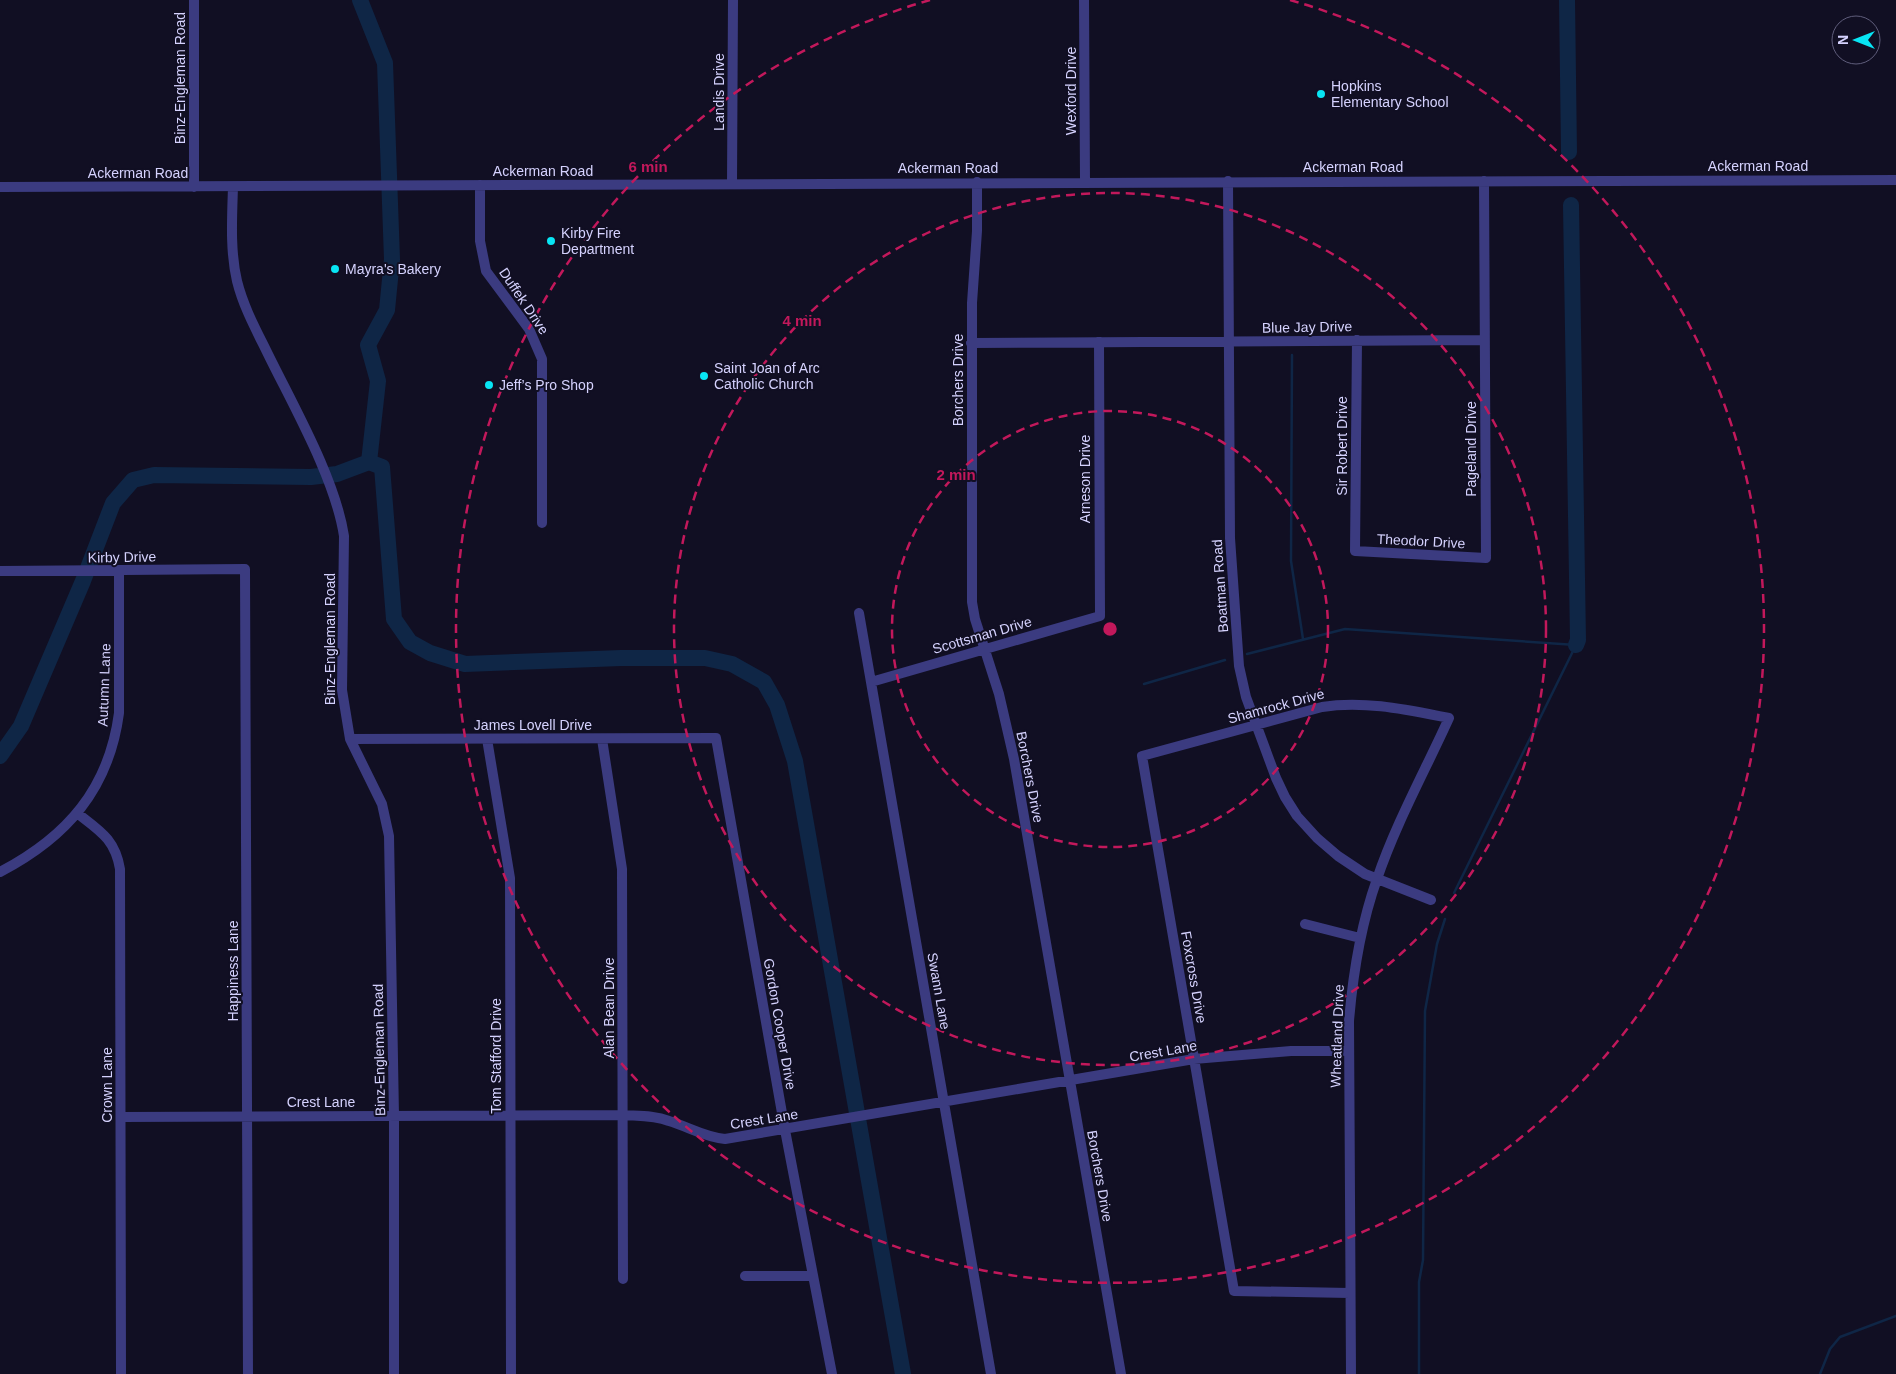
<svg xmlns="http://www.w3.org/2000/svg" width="1896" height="1374" viewBox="0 0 1896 1374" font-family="Arial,sans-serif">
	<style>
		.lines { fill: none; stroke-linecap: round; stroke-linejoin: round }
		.stream { stroke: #0f2646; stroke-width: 2.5 }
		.river { stroke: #0f2646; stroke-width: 16 }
		.minor { stroke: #3b3b80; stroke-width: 10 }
		.ring { fill: none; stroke: #c2185b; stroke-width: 2.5; stroke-dasharray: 9 6 }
		.poi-dot { fill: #08e5f4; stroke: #110f23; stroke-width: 2 }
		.labels { text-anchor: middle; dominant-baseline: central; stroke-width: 4; stroke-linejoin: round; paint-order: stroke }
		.street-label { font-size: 14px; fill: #d5d2fe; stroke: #110f23 }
		.poi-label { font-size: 14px; fill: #d5d2fe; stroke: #110f23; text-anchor: start }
		.centre { fill: #c2185b; stroke: #110f23; stroke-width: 2.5 }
		.ring-label { font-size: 15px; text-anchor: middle; font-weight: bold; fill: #c2185b; stroke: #110f23; stroke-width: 4; stroke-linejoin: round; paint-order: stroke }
	</style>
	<rect width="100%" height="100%" fill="#110f23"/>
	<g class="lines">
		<path class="stream" d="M1292,355L1291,561L1303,639
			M1247,654L1345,629L1576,645L1454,893
			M1144,684L1225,660
			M1419,1374V1282L1423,1260L1425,1011L1437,944L1445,919
			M1820,1374L1830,1349L1840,1337L1896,1316"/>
		<path class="river" d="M1567,0L1569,152
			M1571,205L1578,640L1576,645
			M369,462L382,467L394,619L410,642L430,653L465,664L621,658H705L732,664L764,682L777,705L795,761L903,1374
			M0,756L21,726L83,581L113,503L133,480L154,475L311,477L337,474L369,462L378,381L368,345L387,310L392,259L385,63L360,0"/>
		<path class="minor" d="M194,0V187
			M1084,0L1085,182
			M1228,181L1230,538L1239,666L1246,697L1276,778L1285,797L1297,816L1317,838L1338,856L1365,874L1431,900
			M977,182V231L972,303V602L975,619L999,694L1014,759L1121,1374
			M732,184L733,0
			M480,185V241L486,271L529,329L542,359V523
			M0,187L1896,180
			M233,187C232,218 230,251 237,281C243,305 254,326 265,348C291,402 335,477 344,536L342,690L350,739L382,804L389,836L394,1116V1374
			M1357,340L1355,551L1486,558L1484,181
			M971,343L1484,340
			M0,571L245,569L248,1374
			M859,613L991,1374
			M871,682L1100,616L1099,342
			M350,739L716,738L785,1130L832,1374
			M487,739L510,878L511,1374
			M602,739L622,869L623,1279
			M77,813C100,831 115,839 120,869L121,1374
			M0,872C67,837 109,789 119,713V571
			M1305,924L1360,938
			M121,1117L623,1115C638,1116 654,1115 669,1121C689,1127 704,1137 725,1139L1194,1059L1291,1051H1349
			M745,1276H813
			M1350,1293L1234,1291L1142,756L1322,707C1364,700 1408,710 1449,718C1425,771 1396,823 1377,879C1361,924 1353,973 1349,1021L1351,1374"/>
	</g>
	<g class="ring">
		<circle cx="1110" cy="629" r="218"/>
		<circle cx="1110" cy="629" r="436"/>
		<path d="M1290 0A654 654 0 1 1 930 0"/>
	</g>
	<g class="poi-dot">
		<circle cx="1321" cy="94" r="5"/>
		<circle cx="551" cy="241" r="5"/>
		<circle cx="335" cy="269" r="5"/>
		<circle cx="704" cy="376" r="5"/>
		<circle cx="489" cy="385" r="5"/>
	</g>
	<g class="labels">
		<g class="street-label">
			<text transform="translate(180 78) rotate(-90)">Binz-Engleman Road</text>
			<text transform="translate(1071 91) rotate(-90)">Wexford Drive</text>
			<text transform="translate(719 92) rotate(-90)">Landis Drive</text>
			<text x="1758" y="166">Ackerman Road</text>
			<text x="1353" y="167">Ackerman Road</text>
			<text x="948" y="168">Ackerman Road</text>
			<text x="543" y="171">Ackerman Road</text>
			<text x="138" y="173">Ackerman Road</text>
			<text transform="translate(524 301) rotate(56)">Duffek Drive</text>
			<text transform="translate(1307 327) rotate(-1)">Blue Jay Drive</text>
			<text transform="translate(958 380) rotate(-90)">Borchers Drive</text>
			<text transform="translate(1342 446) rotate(-90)">Sir Robert Drive</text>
			<text transform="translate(1471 449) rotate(-90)">Pageland Drive</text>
			<text transform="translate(1085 479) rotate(-90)">Arneson Drive</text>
			<text transform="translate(1421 541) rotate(3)">Theodor Drive</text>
			<text transform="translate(122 557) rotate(-1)">Kirby Drive</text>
			<text transform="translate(1220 586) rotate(-94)">Boatman Road</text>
			<text transform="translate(982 635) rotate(-16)">Scottsman Drive</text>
			<text transform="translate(330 639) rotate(-90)">Binz-Engleman Road</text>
			<text transform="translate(104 685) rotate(-88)">Autumn Lane</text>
			<text transform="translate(1276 706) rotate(-15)">Shamrock Drive</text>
			<text x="533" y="725">James Lovell Drive</text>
			<text transform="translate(1030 777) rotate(79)">Borchers Drive</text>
			<text transform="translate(233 971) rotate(-90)">Happiness Lane</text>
			<text transform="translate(1194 977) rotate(80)">Foxcross Drive</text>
			<text transform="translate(939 991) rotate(80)">Swann Lane</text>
			<text transform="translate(609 1008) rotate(-90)">Alan Bean Drive</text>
			<text transform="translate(780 1024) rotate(80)">Gordon Cooper Drive</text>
			<text transform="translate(1337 1036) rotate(-88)">Wheatland Drive</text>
			<text transform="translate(379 1050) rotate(-91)">Binz-Engleman Road</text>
			<text transform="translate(1163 1051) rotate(-10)">Crest Lane</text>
			<text transform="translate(496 1056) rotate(-90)">Tom Stafford Drive</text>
			<text transform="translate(107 1085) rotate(-90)">Crown Lane</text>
			<text x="321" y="1102">Crest Lane</text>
			<text transform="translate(764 1119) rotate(-9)">Crest Lane</text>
			<text transform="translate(1100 1176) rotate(80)">Borchers Drive</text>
		</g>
		<g class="poi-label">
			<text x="1331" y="86">Hopkins<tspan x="1331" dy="16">Elementary School</tspan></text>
			<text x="561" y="233">Kirby Fire<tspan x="561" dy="16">Department</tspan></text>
			<text x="345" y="269">Mayra's Bakery</text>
			<text x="714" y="368">Saint Joan of Arc<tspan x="714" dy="16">Catholic Church</tspan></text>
			<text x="499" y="385">Jeff’s Pro Shop</text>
		</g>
	</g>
	<circle cx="1110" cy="629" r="8" class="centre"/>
	<g class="ring-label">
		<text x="648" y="172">6 min</text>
		<text x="802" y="326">4 min</text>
		<text x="956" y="480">2 min</text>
	</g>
	<g transform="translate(1856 40) rotate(270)"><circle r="24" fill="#110f23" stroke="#5f5d7b"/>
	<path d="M0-4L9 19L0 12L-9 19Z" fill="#08e5f4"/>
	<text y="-8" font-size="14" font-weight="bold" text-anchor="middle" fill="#d5d2fe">N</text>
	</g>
</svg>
